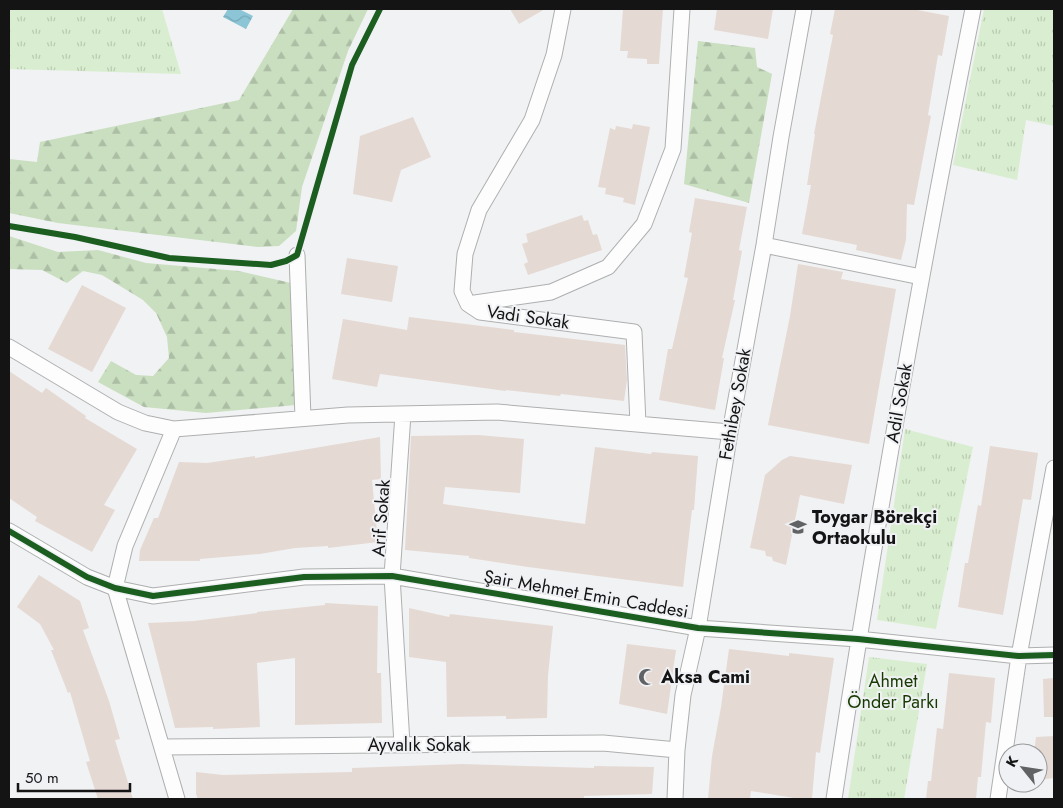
<svg xmlns="http://www.w3.org/2000/svg" width="1063" height="808" viewBox="0 0 1063 808" font-family="Jost,sans-serif">
	<style>
		.forest { fill: url(#forest-firs) }
		.park { fill: url(#park-tufts) }
		.water { fill: url(#water-waves) }
		.building { fill: #e5d9d4 }
		.lines { fill: none; stroke-linecap: round; stroke-linejoin: round }
		.minor-casing { stroke: #aeafb0; stroke-width: 17 }
		.minor { stroke: #fdfdfd; stroke-width: 15 }
		.cycleway-casing { stroke: #f0f1f4; stroke-width: 9 }
		.cycleway { stroke: #1b5e20; stroke-width: 6 }
		.labels { text-anchor: middle; dominant-baseline: central; stroke-width: 4; stroke-linejoin: round; paint-order: stroke }
		.street-label { font-size: 18px; fill: #141415; stroke: #f0f1f4 }
		.poi-label { font-size: 18px; font-weight: bold; fill: #141415; stroke: #f0f1f4; text-anchor: start }
		.park-label { font-size: 18px; fill: #173a00; stroke: #f0f1f4 }
	</style>
	<defs>
		<pattern id="forest-firs" width="22" height="20" patternUnits="userSpaceOnUse" patternTransform="scale(1.25)"><rect width="22" height="20" fill="#c9dfc0"/><path d="M5 1l3.5 6h-7zM16 11l3.5 6h-7z" fill="#acbea4"/></pattern>
		<pattern id="park-tufts" width="24" height="20" patternUnits="userSpaceOnUse" patternTransform="scale(1.25)"><rect width="24" height="20" fill="#d9eed0"/><path d="M3 7l-1-3M5 7V3M7 7l1-3M15 17l-1-3M17 17v-4M19 17l1-3" fill="none" stroke="#b9cbb2"/></pattern>
		<pattern id="water-waves" width="16" height="10" patternUnits="userSpaceOnUse" patternTransform="scale(1.25)"><rect width="16" height="10" fill="#8bc5d6"/><path d="M0 5q4-4 8 0t8 0" fill="none" stroke="#77a8b7"/></pattern>
	</defs>
	<rect width="100%" height="100%" fill="#f1f2f3"/>
	<path class="forest" d="M293,9H368L348,51L302,187L296,231L279,246L258,247L58,223L9,213V159L37,162L40,142L239,100Z
		M698,41L755,48L757,67L772,74L749,203L684,184Z
		M9,236L58,252L98,250L146,263L239,271L291,283L296,405L206,413L144,407L98,382L111,361L136,375L153,376L169,358L167,337L156,313L143,300L102,275L83,271L67,283L42,270L9,269Z"/>
	<path class="park" d="M9,9H162L181,74L9,69Z
		M984,9H1054V126L1026,120L1017,180L953,165Z
		M905,429L973,447L936,629L877,620Z
		M869,657L927,664L904,799H848Z"/>
	<path class="water" d="M228,9H239L253,16L246,29L223,17Z"/>
	<path class="building" d="M510,9H545L519,24Z
		M623,9H663L659,64H647V59L627,58L628,51H620Z
		M717,9H773L768,39L714,30Z
		M835,9H912L949,16L942,56L938,55L928,115L931,116L914,205L907,204L906,240L901,260L856,250L857,245L802,234L811,185H807L815,134H814L833,35L830,34Z
		M413,117L431,157L401,170L392,202L353,194L360,136Z
		M633,124L650,127L635,205L623,202L624,198L605,194L606,188L598,187L610,128L615,130L616,126L632,129Z
		M695,198L747,207L739,250L742,251L733,300H735L722,358H724L715,410L659,400L668,349H672L688,278L684,277L692,233L689,232Z
		M582,215L584,221L588,220L593,235L597,234L602,250L528,275L524,264L528,262L522,244L528,242L526,234Z
		M347,258L398,266L392,302L341,294Z
		M798,264L843,272L841,279L896,289L869,444L768,425L790,316Z
		M82,285L126,308L92,372L48,349Z
		M409,317L514,330V332L625,345L627,380L624,401L561,394L560,396L506,390V391L380,374L377,387L332,379L343,319L407,330Z
		M9,371L42,393L46,388L86,416L85,418L137,449L104,505L115,510L92,552L35,521L37,517L9,498Z
		M478,435L524,439L520,493L445,487L443,504L585,524L595,447L651,454L652,452L698,456L694,510H692L683,587L528,567L469,558V556L405,550L411,436Z
		M380,437L381,479L372,480L378,542L328,548V546L295,548L260,554L200,559V561H139L140,550L154,518H158L179,462L207,463L255,456V458Z
		M990,446L1038,453L1031,500L1023,499L1003,615L958,607L965,563H968L978,505L981,506Z
		M790,456L852,465L844,504L800,495L786,565L773,561L772,557L766,556L765,551L750,548L765,475L782,460Z
		M39,575L80,601L89,628L83,630L109,701L120,739L115,740L133,799H98L86,762L90,761L70,692L68,693L51,650H54L40,624L17,607Z
		M325,603L378,606L377,673H381L382,723L295,725V658L257,663L260,727L213,729V727L175,728L148,623L194,621L257,613V612L325,605Z
		M409,608L449,617L450,614L553,626L548,676L547,718L506,719V716L447,717L446,662L409,657Z
		M627,644L676,650L667,714L619,704Z
		M729,649L789,656V653L834,658L820,753L816,752L812,799H800L751,791L750,799H708L712,756L721,707Z
		M949,673L995,678L991,723L986,722L981,777H978L976,799H926L928,781H931L937,728L943,729Z
		M1054,678V717H1044L1043,679Z
		M1054,736V778L1038,780V753H1034L1036,737Z
		M462,764L594,768V766L654,767L652,794L584,796V799H198L196,794V772L223,775L352,772V768Z"/>
	<g class="lines">
		<g class="minor-casing">
			<path id="minor" d="M563,9L554,55L532,120L479,210L465,254L462,291L468,304L480,312L634,332L638,424
				M764,245L921,277
				M297,255L303,418
				M468,304L551,292L608,267L644,224L673,149L682,9
				M9,347L118,412L145,423L174,429L348,415L497,412L730,432
				M174,429L125,546L115,588L177,799
				M9,531L87,577L115,588L153,596L304,577L392,576L698,628L858,639L1019,656L1054,655
				M402,744L392,576L403,414
				M162,747L603,743L677,750
				M675,799L677,750L683,695L698,628L730,432L764,245L781,137L804,9
				M834,799C874,535 921,271 973,9
				M998,799L1019,656L1054,468"/>
		</g>
		<use href="#minor" class="minor"/>
		<g class="cycleway-casing">
			<path id="cycleway" d="M9,226L75,237L169,258L271,265L286,261L297,255L352,65L380,9
				M9,531L87,577L115,588L153,596L304,577L392,576L698,628L858,639L1019,656L1054,655"/>
		</g>
		<use href="#cycleway" class="cycleway"/>
	</g>
	<defs>
		<g id="school-bare" transform="scale(1.35)"><path d="M0-5L7-2L0 1L-7-2ZM-4 1L0 2.5L4 1V4Q0 6-4 4Z" fill="#616263" stroke="#f0f1f4" stroke-width="2.5" paint-order="stroke"/></g>
		<g id="mosque-bare" transform="scale(1.35)"><path d="M3.5-4.9A6 6 0 1 0 3.5 4.9A5 5 0 1 1 3.5-4.9Z" fill="#616263" stroke="#f0f1f4" stroke-width="2.5" paint-order="stroke"/></g>
	</defs>
	<g fill-rule="evenodd">
		<use href="#school-bare" x="798" y="527"/>
		<use href="#mosque-bare" x="647" y="677"/>
	</g>
	<g class="labels">
		<g class="street-label">
			<text transform="translate(528 317) rotate(8)">Vadi Sokak</text>
			<text transform="translate(899 403) rotate(-80)">Adil Sokak</text>
			<text transform="translate(735 404) rotate(-80)">Fethibey Sokak</text>
			<text transform="translate(381 518) rotate(-86)">Arif Sokak</text>
			<text transform="translate(586 594) rotate(10)">Şair Mehmet Emin Caddesi</text>
			<text x="419" y="745">Ayvalık Sokak</text>
		</g>
		<g class="poi-label">
			<text x="812" y="517">Toygar Börekçi<tspan x="812" dy="21">Ortaokulu</tspan></text>
			<text x="661" y="677">Aksa Cami</text>
		</g>
		<g class="park-label">
			<text x="893" y="681">Ahmet<tspan x="893" dy="21">Önder Parkı</tspan></text>
		</g>
	</g>
	<rect width="1063" height="808" fill="none" stroke="#141415" stroke-width="20"/>
	<g transform="translate(1023 768) rotate(300)"><circle r="24" fill="#f0f1f4" stroke="#98999b"/>
	<path d="M0-4L9 19L0 12L-9 19Z" fill="#616263"/>
	<text y="-8" font-size="14" font-weight="bold" text-anchor="middle" fill="#141415">K</text>
	</g>
	<path d="M18 783v8h112v-8" fill="none" stroke="#141415" stroke-width="2.5"/>
	<text x="25" y="783" font-size="15" fill="#141415" stroke="#f0f1f4" stroke-width="4" paint-order="stroke">50 m</text>
</svg>
